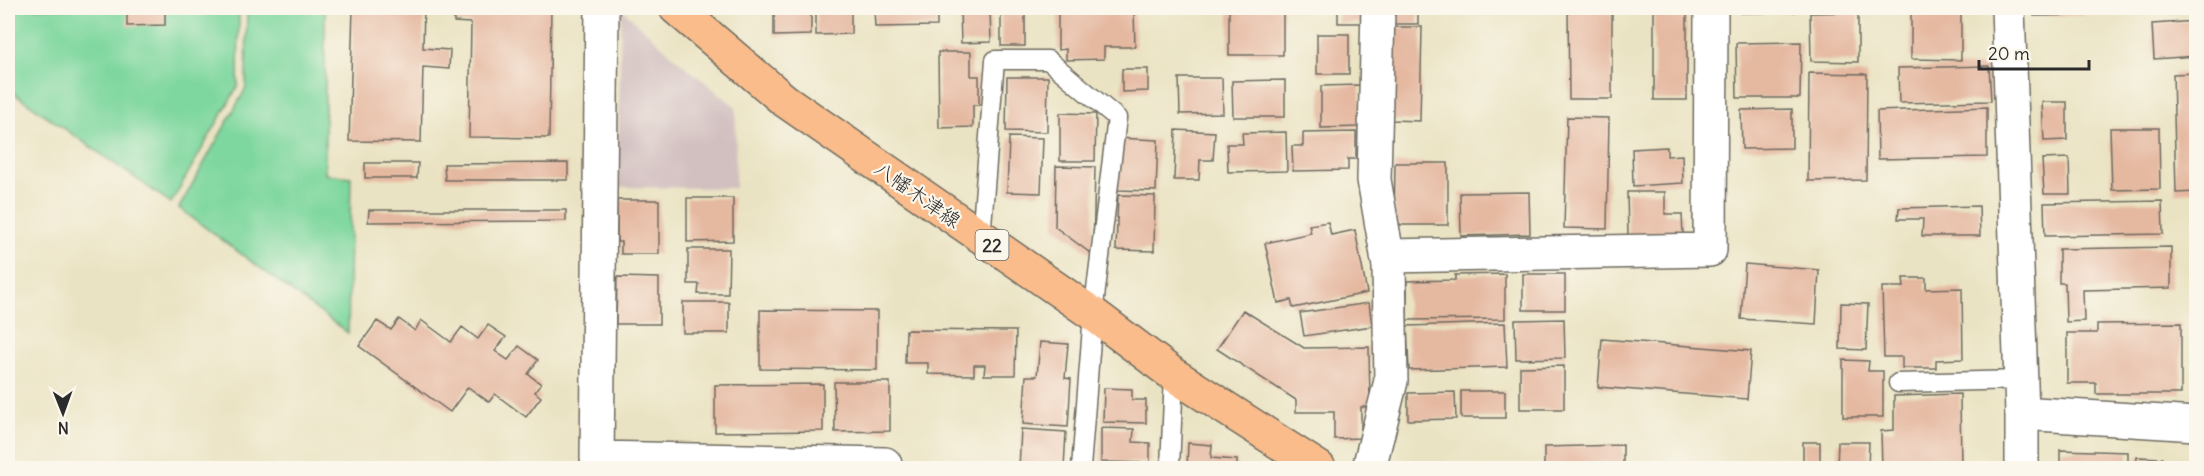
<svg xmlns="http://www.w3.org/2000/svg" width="2204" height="476" viewBox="0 0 2204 476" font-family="Delius,'Klee One',sans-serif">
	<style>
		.industrial { fill: #d2bfc0 }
		.green { fill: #7ed79e; stroke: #548164; stroke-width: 1.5 }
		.building { fill: #e5b8a0 }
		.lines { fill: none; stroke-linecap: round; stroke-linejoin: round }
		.service-casing { stroke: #6e6b60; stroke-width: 21 }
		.minor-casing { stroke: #6e6b60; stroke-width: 36 }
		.tertiary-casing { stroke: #6e6b60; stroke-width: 36 }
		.primary-casing { stroke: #6e6b60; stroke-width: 36 }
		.service { stroke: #fff; stroke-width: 18 }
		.minor { stroke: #fff; stroke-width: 33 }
		.tertiary { stroke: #fff; stroke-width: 33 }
		.primary { stroke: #fabc8b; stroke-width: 33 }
		.labels { text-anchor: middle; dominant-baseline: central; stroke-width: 4.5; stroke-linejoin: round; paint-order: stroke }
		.shield { fill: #fbf7ec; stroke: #696865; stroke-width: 1.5 }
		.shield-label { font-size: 18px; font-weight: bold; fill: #2b2b2b }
		.street-label { font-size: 20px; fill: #2b2b2b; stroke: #fbf7ec }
	</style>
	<rect width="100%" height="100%" fill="#fbf7ec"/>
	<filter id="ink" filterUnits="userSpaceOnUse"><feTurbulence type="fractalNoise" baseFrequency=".0167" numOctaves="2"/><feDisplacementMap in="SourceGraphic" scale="12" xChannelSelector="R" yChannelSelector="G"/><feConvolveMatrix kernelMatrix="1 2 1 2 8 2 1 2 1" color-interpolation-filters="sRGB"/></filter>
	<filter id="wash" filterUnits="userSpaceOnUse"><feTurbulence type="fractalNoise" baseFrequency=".008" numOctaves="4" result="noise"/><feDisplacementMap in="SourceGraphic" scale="24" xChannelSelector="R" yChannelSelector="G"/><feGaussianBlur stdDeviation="1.35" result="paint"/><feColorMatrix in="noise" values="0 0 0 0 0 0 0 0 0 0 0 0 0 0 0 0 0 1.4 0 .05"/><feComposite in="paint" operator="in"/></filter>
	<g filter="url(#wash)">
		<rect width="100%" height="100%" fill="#eae3c3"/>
		<path class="industrial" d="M621,8L675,58L736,107L735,188L618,187Z"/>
		<path class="green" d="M9,8H239L238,86L171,203L8,89Z
			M247,8H325V174L351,177L348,333L179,208L246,88Z"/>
		<g id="blocks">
			<path class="building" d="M119,8H183V12L165,11V25L127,26V10H119Z
				M353,8H424L423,48L450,50L449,69L423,67L421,142L349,141Z
				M454,8H551L549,138L469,137L471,23L454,22Z
				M774,8H790V12H811V35L774,36Z
				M874,8H937V26L875,27Z
				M1229,8H1283V55H1229Z
				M1338,8H1367V23H1338Z
				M1394,8H1418V24H1394Z
				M1568,8H1612V99H1569Z
				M1654,8H1687V100H1654Z
				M1742,8H1794V12L1742,13Z
				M1911,8H1961V60L1911,59Z
				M2034,8H2084V15L2034,16Z
				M960,9H990L991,42L961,43Z
				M1134,10L1135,47H1104V59L1066,60V49L1058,50V12Z
				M851,11V34L816,35V12Z
				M1858,12V62L1811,61L1810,13Z
				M1001,13L1025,14V46H1001Z
				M2196,21V56L2154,59L2152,24Z
				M1394,27H1422L1420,121L1392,120Z
				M1317,34H1349V74H1317Z
				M1801,42L1800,98H1737L1736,43Z
				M938,52H971V76H979V105H973V127L939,128Z
				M1989,66L1991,101L1899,103L1898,68Z
				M1122,69H1148V91L1122,92Z
				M1809,73L1867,74L1866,180L1808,181Z
				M2196,73V192L2176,193L2173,74Z
				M1007,77H1048L1047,132L1006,131Z
				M1179,78H1222L1223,113L1180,114Z
				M1285,80V117H1233L1232,81Z
				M1360,85L1361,127L1321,128V86Z
				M2042,102H2067V140L2044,141Z
				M1987,107V157L1878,159L1877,111Z
				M1792,109V148L1742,149L1741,110Z
				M1060,113L1096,114L1095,161H1060Z
				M1567,117L1609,118L1607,229L1564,228Z
				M2110,128H2159L2160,189L2112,190Z
				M1176,130L1215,132L1213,160H1200L1199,180H1174Z
				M1286,132L1287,171L1228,172L1227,144H1243L1242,133Z
				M1356,132V159H1348V170L1293,171L1292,146H1303V133Z
				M1009,137L1043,138L1041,193L1007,192Z
				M1117,138L1158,140L1156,191L1116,190Z
				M1667,147V156L1682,155L1683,183L1633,186L1632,149Z
				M2069,158L2070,194H2044L2042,159Z
				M365,163H418L417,178H365Z
				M568,163V180H445L444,164Z
				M1395,163H1448V225H1394Z
				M1056,166L1095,167L1093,255L1055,227Z
				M1529,192L1530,234L1461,236L1460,193Z
				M1627,192H1665V214H1682L1683,235H1628Z
				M1118,195L1155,196L1154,251L1116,250Z
				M687,198H733V241L687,242Z
				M617,200H659V254H621V242H617Z
				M2162,201L2163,234L2045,236L2044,203Z
				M1979,206L1980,236H1922L1923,219H1898L1899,208Z
				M369,210H566V221L368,222Z
				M1328,222L1331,235L1355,230L1367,293L1293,308L1291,300L1278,303L1265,243L1311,233L1309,225Z
				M2171,247V288L2083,290L2084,321L2066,322L2065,283H2059V249Z
				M688,249H729L728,294H698L699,284H688Z
				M1745,264L1819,270L1816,324L1741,319Z
				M1505,274V319L1407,320V281L1455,280V275Z
				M1523,274H1565V310H1523Z
				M617,277L659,278V324H616Z
				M1903,278H1926V289L1962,288L1963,359L1936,360V368H1902V357H1884L1882,287H1904Z
				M683,302H729V333H683Z
				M1369,303L1372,326L1304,336L1300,313Z
				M1841,303L1868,304L1866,350L1840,349Z
				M760,310L877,311V370L760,369Z
				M1243,310L1304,348L1369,347L1370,407H1361V438L1334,439V412H1296V400L1217,349Z
				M399,319L415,331L421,320L451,342L462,327L478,339L488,325L506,337L495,351L508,360L519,346L538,360L528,374L541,384L535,392L541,397L526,417L495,394L489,402L468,387L450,412L359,346L377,321L391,330Z
				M1564,319L1565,358L1516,359L1515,320Z
				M1505,323L1507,367L1409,370L1407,326Z
				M2181,323V394H2096V383H2067V333H2097V324Z
				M906,330L1016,331L1015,375H984L985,365H974V375L928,374V363H905Z
				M1602,339L1751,351L1747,399L1598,387Z
				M1040,342L1068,344L1065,378L1071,379L1068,427L1023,424L1026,376H1037Z
				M1843,360L1869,361L1868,371H1883V417H1843Z
				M1564,366V409H1520V367Z
				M834,382H890V431L835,432Z
				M823,384V431L715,432V385Z
				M1104,388L1132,389V400H1146V423L1103,422Z
				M1461,391H1505V418H1461Z
				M1455,392L1456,419L1408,420V393Z
				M1960,394L1961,468H1882L1881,431L1894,430V396Z
				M1101,428L1134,429L1133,442L1150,443V463L1101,462Z
				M1021,429L1066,432L1064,468H1019Z
				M1803,442H1820V467H1803Z
				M1838,442H1869L1868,468H1837Z
				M1188,443L1212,445L1211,458L1237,460V468H1187Z
				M1623,445V468H1544V447Z
				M2060,450L2128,452V468H2060Z
				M2137,457L2162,458V468H2136Z"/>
		</g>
	</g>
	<g filter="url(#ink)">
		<use href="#blocks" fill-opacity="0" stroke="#6e6b60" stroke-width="1.5"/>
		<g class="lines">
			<g class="service-casing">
				<path id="service" d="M981,238L995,60H1048L1117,118L1093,314L1081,468
					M1898,383L2021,380
					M1170,468L1174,375"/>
			</g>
			<g class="minor-casing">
				<path id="minor" d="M602,8L597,458L885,464V468
					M1387,256L1710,250L1711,8
					M2022,413L2196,424
					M1369,468L1391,381L1389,266L1374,180L1378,8"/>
			</g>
			<g class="tertiary-casing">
				<path id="tertiary" d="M2008,8L2022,413V468"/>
			</g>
			<g class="primary-casing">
				<path id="primary" d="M676,8L784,100L1093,314L1174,375L1319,468"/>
			</g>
			<use href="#service" class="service"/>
			<use href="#minor" class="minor"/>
			<use href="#tertiary" class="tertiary"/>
			<use href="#primary" class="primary"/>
		</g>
	</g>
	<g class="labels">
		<rect class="shield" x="975.5" y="230" width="33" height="30" rx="4.5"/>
		<g class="shield-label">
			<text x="992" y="245">22</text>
		</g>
		<g class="street-label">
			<text transform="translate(918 194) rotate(35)">八幡木津線</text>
		</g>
	</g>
	<rect width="2204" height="476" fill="none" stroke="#fbf7ec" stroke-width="30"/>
	<g transform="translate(63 413) rotate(179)" stroke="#fbf7ec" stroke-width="4.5" paint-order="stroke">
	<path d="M0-4.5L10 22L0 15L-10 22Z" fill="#2b2b2b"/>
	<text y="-9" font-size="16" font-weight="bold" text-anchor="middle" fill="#2b2b2b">N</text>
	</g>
	<path d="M1979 60v9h110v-9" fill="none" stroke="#2b2b2b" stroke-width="3"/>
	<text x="1988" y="60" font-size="18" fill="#2b2b2b" stroke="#fbf7ec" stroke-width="4.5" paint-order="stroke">20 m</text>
</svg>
